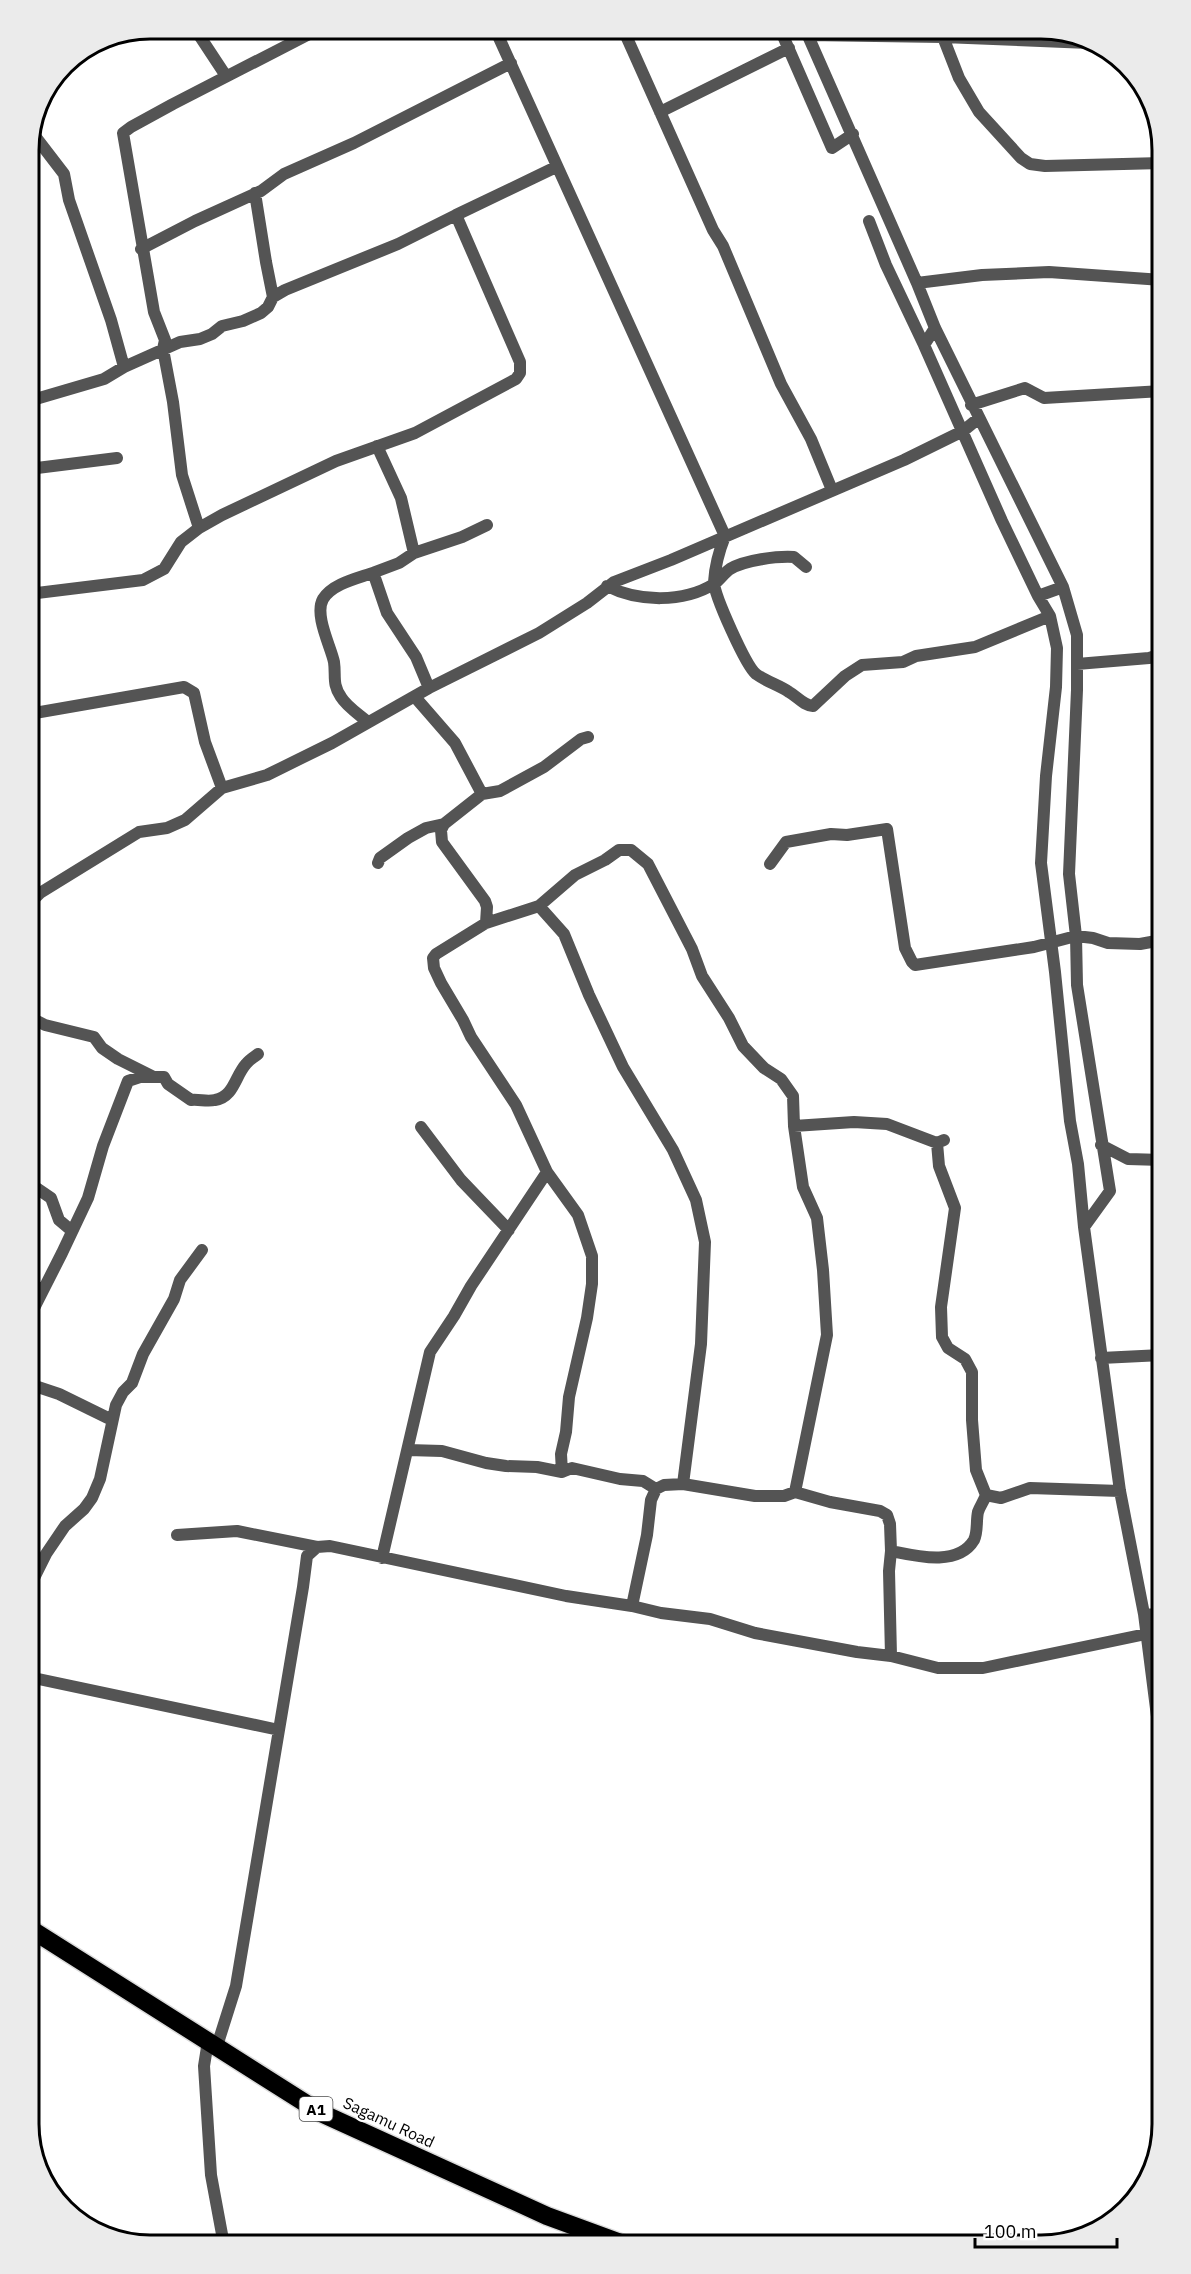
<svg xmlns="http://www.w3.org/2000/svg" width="1191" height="2274" viewBox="0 0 1191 2274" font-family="'IBM Plex Sans',sans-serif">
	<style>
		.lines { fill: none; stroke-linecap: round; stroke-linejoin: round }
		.highway-casing { stroke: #dbdbdb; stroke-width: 21 }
		.minor { stroke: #545454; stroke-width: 12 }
		.highway { stroke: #000; stroke-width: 18 }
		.labels { text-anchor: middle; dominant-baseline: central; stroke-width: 4.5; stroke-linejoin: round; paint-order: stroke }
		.shield { fill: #fff; stroke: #4c4c4c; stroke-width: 1.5 }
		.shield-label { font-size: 15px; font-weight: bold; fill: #000 }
		.street-label { font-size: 16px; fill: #000; stroke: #fff }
		.rim { fill: none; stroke: #000; stroke-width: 3 }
	</style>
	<rect width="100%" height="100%" fill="#fff"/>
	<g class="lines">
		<g class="highway-casing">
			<path id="highway" d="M29,1928L321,2113L547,2216L626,2245"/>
		</g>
		<path class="minor" d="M195,29L226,76
			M495,29L725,536C719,551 715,566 714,582C714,595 746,666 756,674C767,682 779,685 789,692C798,697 803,705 813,706L845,676L862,665L903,662L916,656L975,647L1050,616L1038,596
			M623,29L713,230L723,246L781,384L811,439L832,490
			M780,29L832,148L853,134
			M805,29L917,283L935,328L1063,587L1077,635V690L1069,874L1076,936L1077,985L1110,1191L1084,1227L1120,1491L1144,1614L1162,1756
			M808,35L943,37L1089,43
			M943,37L959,78L979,112L1021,158L1030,164L1045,166L1162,163
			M660,112L789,48
			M31,131L64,174L69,200L111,320L124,367
			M255,193L266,262L273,297
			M869,221L886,265L924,345
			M141,249L195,221L261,191L284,174L354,143L511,63
			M917,283L982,275L1049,272L1162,280
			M935,328L924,345L1002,521L1038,596L1063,587
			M29,401L104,379L124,367L180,342L200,339L212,334L222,326L243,321L261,313L268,307L273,297L285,290L398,244L456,215
			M971,405L1025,388L1044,398L1162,391
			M377,446L401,498L414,553
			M29,469L117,458
			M199,528L182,475L173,402L163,349L165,340L154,312L123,133L131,127L173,104L319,29
			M607,586C638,602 683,603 714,584C720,580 724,573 730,569C745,560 777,556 794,557L806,567
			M29,594L143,580L164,569L181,542L199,528L222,515L336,461L415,433L516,379L520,373V362L456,215L556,167
			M1050,616L1057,648L1056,687L1046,776L1041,863L1055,972L1070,1121L1078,1164L1084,1227
			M1077,664L1149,658L1162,654
			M429,688L416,657L387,613L374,575L375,572L399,563L414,553L462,537L487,525
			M415,697L455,743L482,794
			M29,714L184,687L194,693L205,742L222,788
			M368,722C360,715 347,707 341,697C332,684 336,676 334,662C331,647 314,615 323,599C333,583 359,578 375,572
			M444,824L441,830L442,842L485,901L487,907L486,923
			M378,863L380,858L408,838L426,828L444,824L482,794L500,791L544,767L581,739L588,737
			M770,864L786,842L831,834L847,835L887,829L905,948L912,962L915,965L1034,947L1076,936L1093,938L1108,943L1140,944L1162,940
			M29,904L40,893L139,832L167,828L185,820L222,788L267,775L332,743L429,688L539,633L587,603L614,582L671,560L904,460L963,431L979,418
			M539,906L486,923L436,954L433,958L434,968L441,983L463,1020L471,1037L516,1105L547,1172L578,1215L592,1256V1284L587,1318L569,1397L566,1432L561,1454L562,1472
			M29,1017L45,1025L94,1037L102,1048L118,1059L152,1076
			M794,1126L854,1122L887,1124L937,1143L944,1140
			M421,1127L461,1180L509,1230
			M937,1143L939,1166L955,1208L941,1307L942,1337L948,1348L965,1359L972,1372V1420L976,1470L986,1495L1001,1498L1030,1488L1120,1491
			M1101,1145L1128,1159L1162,1160
			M29,1183L51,1198L59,1220L72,1231
			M29,1284L43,1290
			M29,1318L62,1253L88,1198L103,1146L128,1081L140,1077H164L168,1084L191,1100C199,1099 207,1102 215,1100C234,1097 235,1076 246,1064C249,1060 254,1057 258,1054
			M1101,1358L1162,1355
			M29,1384L59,1394L112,1420
			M408,1450L442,1451L486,1463L506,1466L537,1467L562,1472L572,1468L620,1479L643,1481L656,1489
			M683,1484L701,1344L705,1242L696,1200L673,1150L623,1067L589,995L564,934L539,906L575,875L605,860L619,850H631L648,864L692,949L702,976L729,1018L743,1046L764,1068L781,1079L793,1096L794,1126L803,1187L817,1218L823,1270L827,1335L795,1492
			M177,1535L237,1531L317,1547L330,1546L566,1596L632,1606L661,1613L710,1619L755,1633L857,1652L891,1656L938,1668H983L1146,1634
			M891,1551C916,1556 958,1567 974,1540C978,1532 976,1521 978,1512C980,1506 984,1501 986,1495
			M382,1558L430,1352L454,1316L471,1286L547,1172
			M29,1588L46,1554L65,1526L84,1509L92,1498L100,1479L116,1405L123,1392L132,1383L143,1354L174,1299L180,1280L202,1250
			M632,1606L647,1535L651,1500L656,1489L664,1485L683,1484L755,1496H784L795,1492L830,1502L880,1511L887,1515L890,1524L891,1551L889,1571L891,1656
			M1144,1614L1162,1615
			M29,1677L279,1730
			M208,2041L204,2066L211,2175L224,2245
			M217,2046L236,1986L303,1587L307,1556L317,1547"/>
		<use href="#highway" class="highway"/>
	</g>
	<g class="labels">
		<rect class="shield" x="299.5" y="2097" width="33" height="24" rx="4.5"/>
		<g class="shield-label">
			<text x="316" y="2109">A1</text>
		</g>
		<g class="street-label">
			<text transform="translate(389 2122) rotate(25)">Sagamu Road</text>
		</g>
	</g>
	<path d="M0 0H1191V2274H0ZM150 39H1041A111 111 0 0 1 1152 150V2124A111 111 0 0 1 1041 2235H150A111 111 0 0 1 39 2124V150A111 111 0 0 1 150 39Z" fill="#ebebeb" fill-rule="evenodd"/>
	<path class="rim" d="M150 39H1041A111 111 0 0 1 1152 150V2124A111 111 0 0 1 1041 2235H150A111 111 0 0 1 39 2124V150A111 111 0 0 1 150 39Z"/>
	<path d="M975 2238v9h142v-9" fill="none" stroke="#000000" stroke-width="3"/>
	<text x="984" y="2238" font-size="18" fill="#000000" stroke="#ffffff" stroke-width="4.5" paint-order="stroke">100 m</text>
</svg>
